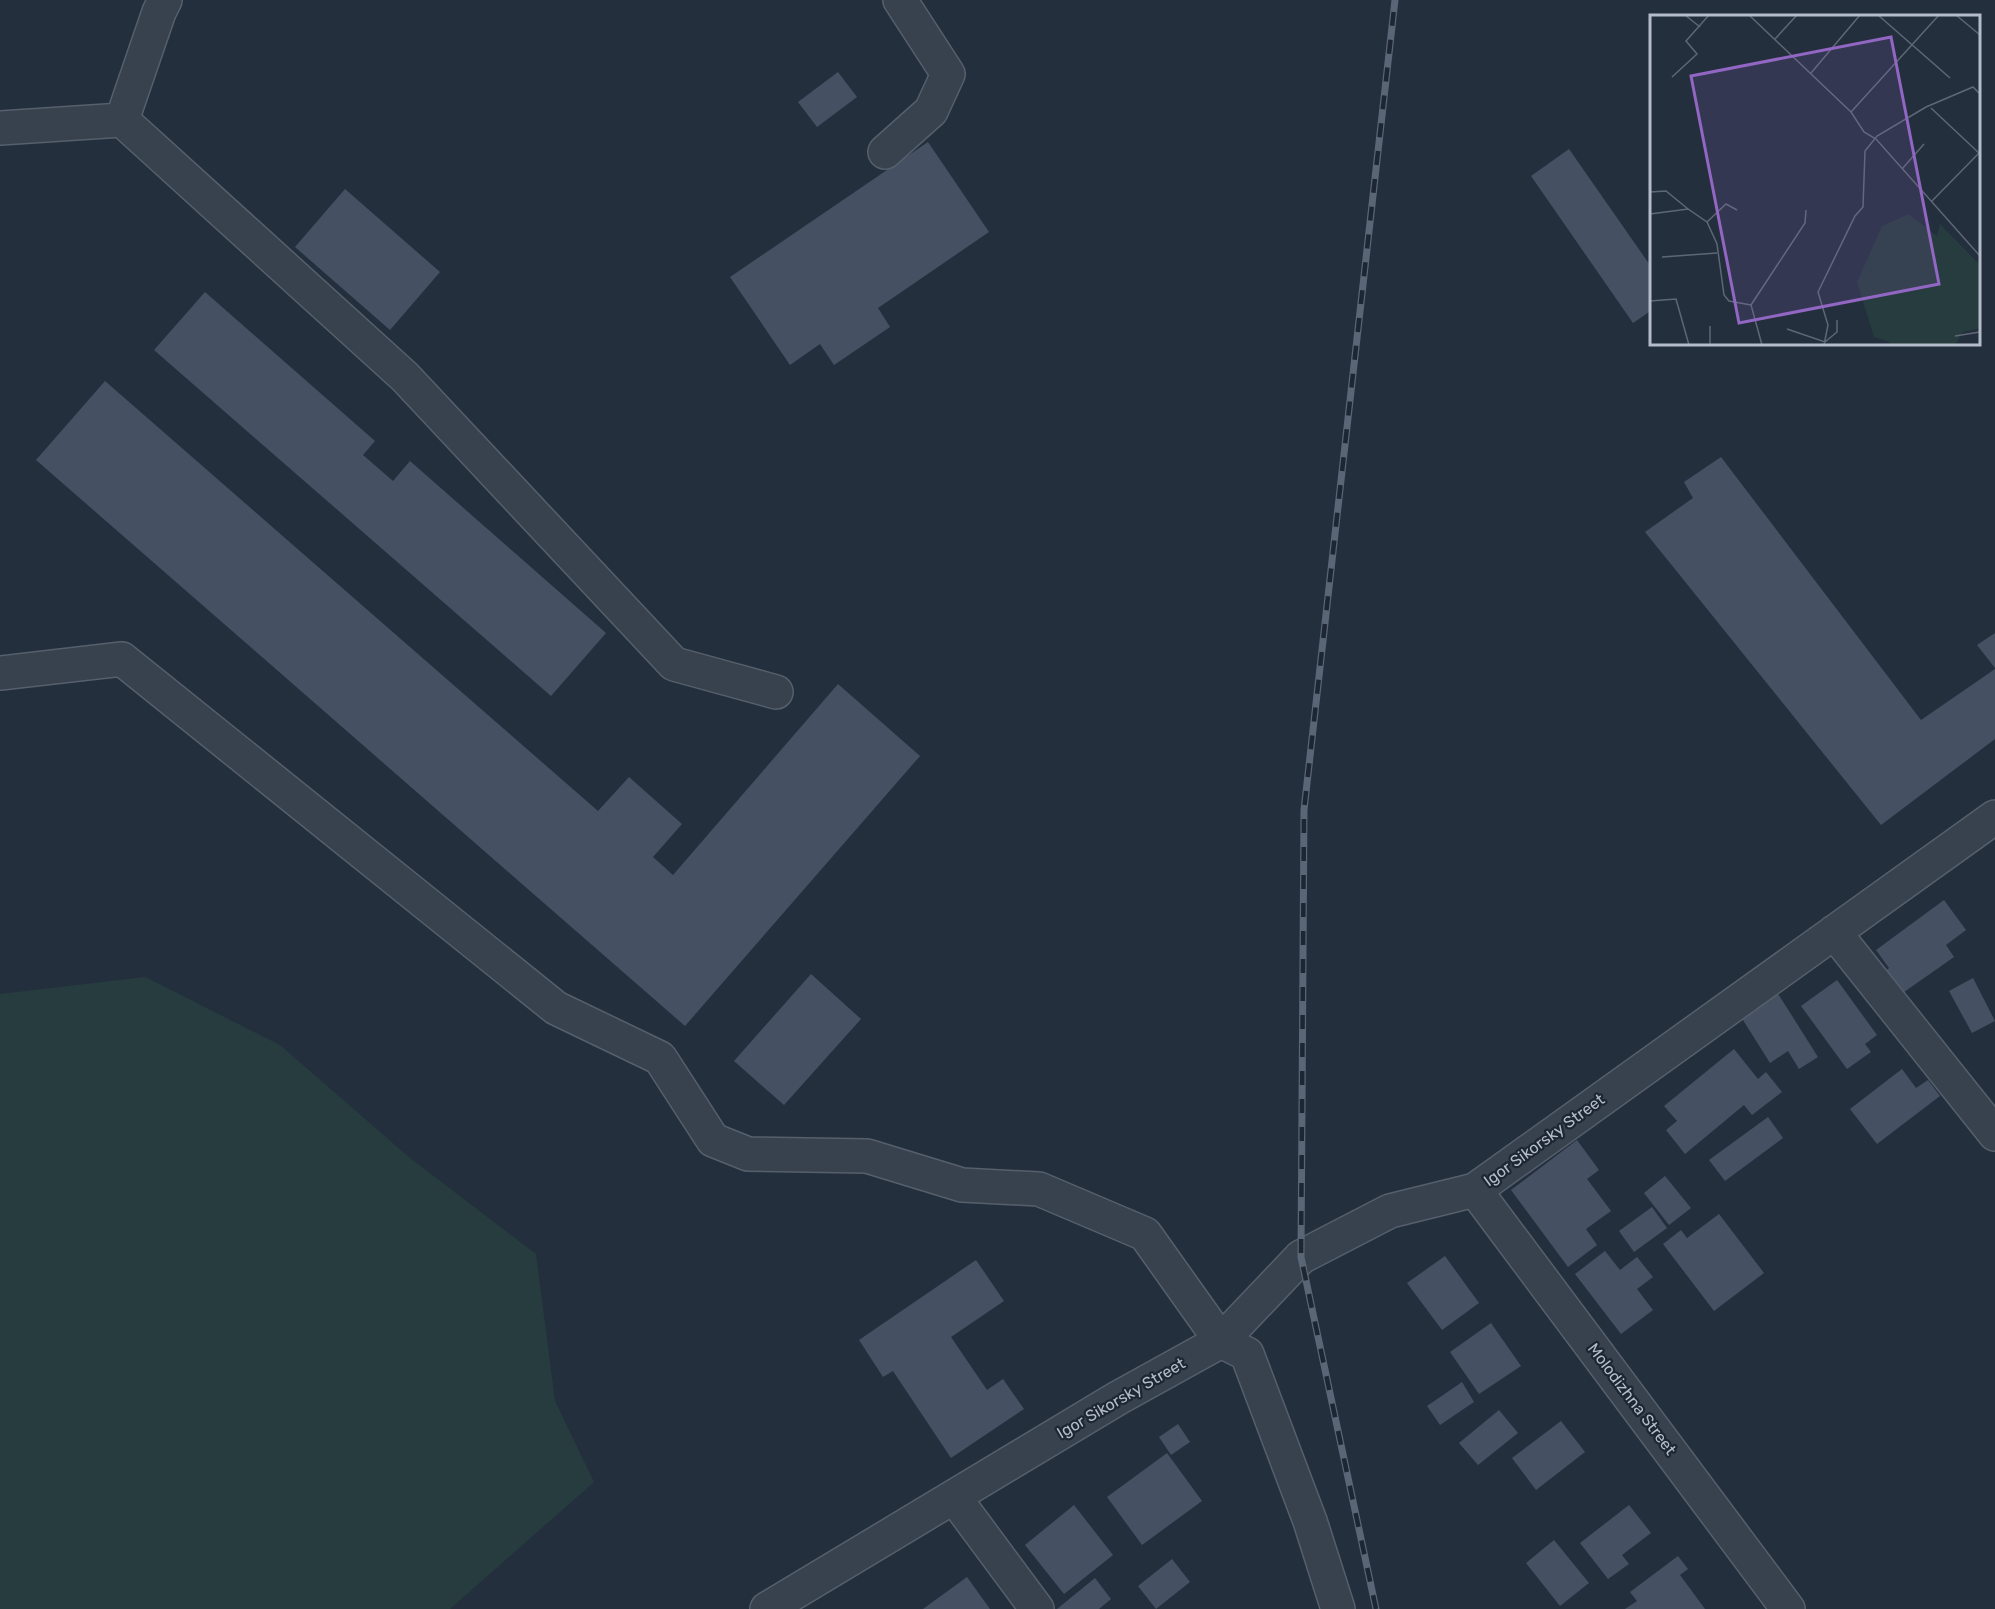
<svg xmlns="http://www.w3.org/2000/svg" width="1995" height="1609" viewBox="0 0 1995 1609" font-family="Rubik,sans-serif">
	<style>
		.green { fill: #263c3f }
		.building { fill: #455162 }
		.lines { fill: none; stroke-linecap: round; stroke-linejoin: round }
		.minor-casing { stroke: #565f6c; stroke-width: 36 }
		.minor { stroke: #38414e; stroke-width: 33 }
		.rail-casing { stroke: #5a6575; stroke-width: 7 }
		.rail { stroke: #1d2633; stroke-width: 4.5; stroke-dasharray: 14; stroke-linecap: butt }
		.labels { text-anchor: middle; dominant-baseline: central; stroke-width: 4.5; stroke-linejoin: round; paint-order: stroke }
		.street-label { font-size: 16px; fill: #b4bcc9; stroke: #1d2633 }
		.inset-road { fill: none; stroke: #5e6776; stroke-width: 1.5 }
		.view { fill: #9266c3; fill-opacity: 0.15; stroke: #9266c3; stroke-width: 3 }
		.inset-edge { fill: none; stroke: #b4bcc9; stroke-width: 3 }
	</style>
	<rect width="100%" height="100%" fill="#242f3e"/>
	<path class="green" d="M145,977L280,1045L410,1158L536,1254L555,1401L594,1482L450,1609H0V994Z"/>
	<path class="building" d="M838,72L857,97L817,127L798,102Z
		M928,142L989,232L878,308L890,327L834,365L820,344L790,365L730,277Z
		M1569,149L1652,268V310L1633,323L1531,176Z
		M345,189L440,272L390,330L295,247Z
		M205,292L375,441L363,455L393,481L410,461L606,633L551,696L154,350Z
		M105,381L598,811L629,777L682,824L653,857L673,875L838,684L920,756L685,1026L36,460Z
		M1721,457L1921,720L1995,669V739L1881,825L1645,532L1693,498L1684,482Z
		M1995,633V668L1977,645Z
		M1944,900L1966,930L1946,945L1954,957L1897,997L1881,975L1889,968L1876,950Z
		M811,974L861,1019L784,1105L734,1061Z
		M1973,978L1995,1021L1972,1033L1949,991Z
		M1837,980L1877,1035L1865,1044L1871,1052L1847,1069L1801,1006Z
		M1775,989L1818,1057L1799,1069L1788,1051L1770,1063L1738,1012Z
		M1734,1049L1758,1079L1766,1072L1782,1092L1752,1115L1744,1105L1685,1154L1666,1130L1677,1121L1664,1106Z
		M1902,1069L1916,1088L1928,1080L1940,1096L1877,1144L1850,1109Z
		M1768,1117L1783,1138L1725,1181L1709,1160Z
		M1577,1140L1599,1170L1587,1179L1611,1211L1586,1229L1597,1245L1568,1267L1511,1190Z
		M1665,1176L1691,1208L1669,1225L1644,1193Z
		M1652,1207L1667,1228L1634,1252L1619,1231Z
		M1719,1214L1764,1273L1714,1311L1663,1244L1681,1230L1687,1238Z
		M1605,1251L1620,1270L1637,1257L1653,1277L1637,1289L1653,1310L1621,1334L1575,1274Z
		M1445,1256L1479,1303L1442,1330L1407,1283Z
		M976,1260L1004,1301L951,1337L987,1390L1003,1379L1024,1409L951,1458L893,1371L883,1377L859,1340Z
		M1491,1323L1521,1366L1479,1394L1450,1352Z
		M1462,1382L1474,1402L1440,1425L1427,1406Z
		M1499,1410L1518,1433L1478,1465L1459,1443Z
		M1561,1421L1585,1452L1536,1490L1512,1458Z
		M1178,1424L1190,1442L1171,1455L1159,1437Z
		M1167,1453L1202,1501L1142,1545L1107,1497Z
		M1074,1505L1113,1555L1064,1594L1025,1545Z
		M1629,1505L1651,1533L1622,1555L1629,1564L1608,1579L1580,1543Z
		M1554,1540L1589,1583L1560,1606L1526,1563Z
		M1678,1556L1688,1569L1680,1575L1705,1609H1625L1637,1601L1630,1592Z
		M1172,1559L1190,1582L1156,1609L1138,1586Z
		M967,1577L990,1609H923Z
		M1095,1578L1111,1599L1099,1609H1057Z"/>
	<g class="lines">
		<g class="minor-casing">
			<path id="minor" d="M122,120L159,12L165,0
				M0,128L122,120L405,377L674,664L776,692
				M885,152L931,111L948,74L900,0
				M0,673L122,659L556,1008L660,1058L713,1140L748,1154L867,1156L962,1185L1039,1189L1145,1234L1221,1341L1247,1354L1310,1521L1338,1609
				M1834,932L1995,1134
				M1475,1190L1788,1609
				M954,1497L1037,1609
				M767,1609L1118,1398L1221,1341L1301,1257L1390,1211L1475,1190L1995,817"/>
		</g>
		<use href="#minor" class="minor"/>
		<g class="rail-casing">
			<path id="rail" d="M1376,1609L1301,1257L1304,810L1395,0"/>
		</g>
		<use href="#rail" class="rail"/>
	</g>
	<g class="labels">
		<g class="street-label">
			<text transform="translate(1544 1140) rotate(-36)">Igor Sikorsky Street</text>
			<text transform="translate(1121 1398) rotate(-30)">Igor Sikorsky Street</text>
			<text transform="translate(1632 1399) rotate(53)">Molodizhna Street</text>
		</g>
	</g>
	<g transform="translate(1650 15)">
		<rect width="330" height="330" fill="#242f3e"/>
		<path d="M259,199L287,221L290,209L330,250V313L313,317L305,330H235L240,327L224,322L207,267L232,211Z" fill="#263c3f"/>
		<path class="inset-road" d="M35,0L50,12M99,0L201,97L214,117L226,124L330,241M228,0L300,63M306,0L330,20M125,24L147,0M161,58L210,0M22,62L47,39L36,26L59,0M281,93L330,139M201,97L289,0M252,154L274,129M0,177L16,176L38,194M281,187L330,137M0,199L38,194L57,207L67,229L74,280L79,286L101,290M57,207L76,189L87,195M12,242L67,238M0,286L26,284L39,330M137,314L175,327L187,317V305M305,321L330,317M60,330V311M112,330L101,290L155,208L156,195M174,330L178,310L168,277L205,201L213,192L215,136L227,121L276,92L323,72L330,79"/>
		<path class="view" d="M241,22L289,269L89,308L41,61Z"/>
		<rect width="330" height="330" class="inset-edge"/>
	</g>
</svg>
